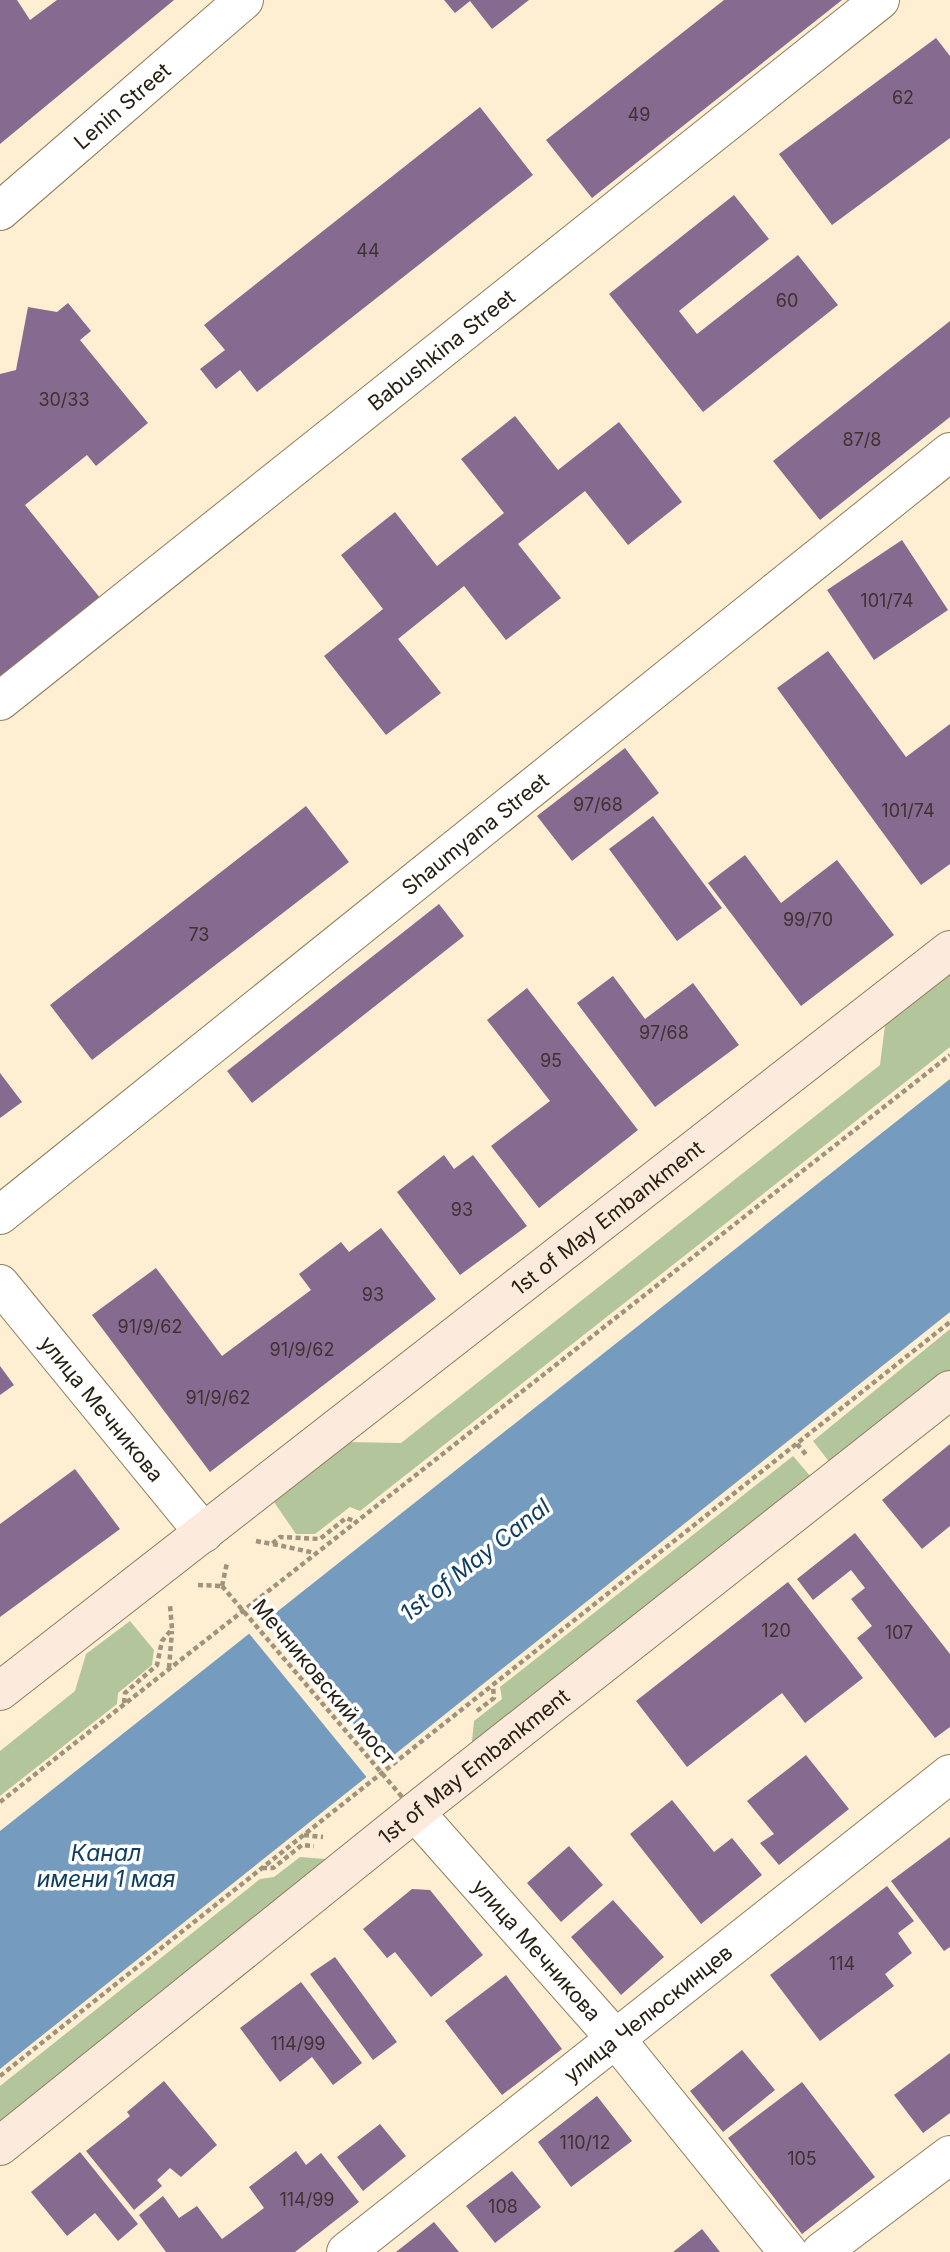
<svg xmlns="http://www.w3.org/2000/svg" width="950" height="2252" viewBox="0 0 950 2252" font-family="Inter,sans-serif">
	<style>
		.green { fill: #b3c69b }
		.water { fill: #759cbe }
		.pier { fill: #feeed2 }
		.building { fill: #876a8f }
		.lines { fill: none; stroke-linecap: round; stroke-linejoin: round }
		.minor-casing { stroke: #8f7d5d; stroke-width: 40 }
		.tertiary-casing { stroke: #8f7d5d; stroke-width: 40 }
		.secondary-casing { stroke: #8f7d5d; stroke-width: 40 }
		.path { stroke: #9f937e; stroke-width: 4.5; stroke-dasharray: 5 3.5; stroke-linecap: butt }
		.minor { stroke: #fff; stroke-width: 38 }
		.tertiary { stroke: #fff; stroke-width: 38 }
		.secondary { stroke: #fcebdd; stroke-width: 38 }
		.path-bridge { stroke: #9f937e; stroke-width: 4.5; stroke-dasharray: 5 3.5; stroke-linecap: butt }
		.labels { text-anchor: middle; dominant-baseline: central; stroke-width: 7; stroke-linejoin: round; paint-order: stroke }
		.number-label { font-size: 18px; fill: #3f3232 }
		.street-label { font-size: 21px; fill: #272013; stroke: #fff }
		.water-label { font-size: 23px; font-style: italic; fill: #0f3e60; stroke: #fff }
	</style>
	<rect width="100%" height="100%" fill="#feeed2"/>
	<path class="green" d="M950,970V1047L360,1511L350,1507L315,1534H296L274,1502L349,1442L401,1443L880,1065L886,1017Z
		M950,1329V1376L834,1468L813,1441Z
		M793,1456L818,1485L479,1750L472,1741L474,1721L502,1699L500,1687Z
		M130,1621L154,1650L152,1665L118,1693L117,1704L0,1796V1751L75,1691L86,1654Z
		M300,1857L338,1860L0,2131V2086L260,1879L274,1877Z"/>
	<path class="water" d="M950,1079V1312L0,2069V1831Z"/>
	<path class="pier" d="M263,1618L388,1764L369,1780L247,1631Z"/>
	<path class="building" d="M0,0H17L30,20L57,0H174L0,144Z
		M444,0H529L492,29L470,1L455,13Z
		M724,0H842L592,198L546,140Z
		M936,38L950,56V138L832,225L779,154Z
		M480,107L533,175L257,392L240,370L216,389L200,369L225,350L204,325Z
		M734,195L769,239L679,311L697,334L798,255L838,305L703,412L609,294Z
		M68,303L91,331L80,340L148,423L96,466L87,455L25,505L109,609L0,695V374L16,370L28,307L57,312Z
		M950,321V417L820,520L773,461Z
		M515,416L558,470L619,422L682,502L628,545L585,491L518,544L561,598L506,640L464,586L398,639L441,693L386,735L324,656L383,609L341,555L395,512L437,566L504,513L461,459Z
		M902,540L948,610L874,660L827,590Z
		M828,651L906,757L950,724V864L921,885L777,688Z
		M625,748L659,793L572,861L537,816Z
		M306,806L349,862L92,1060L50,1005Z
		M653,816L722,908L677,941L609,849Z
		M745,855L781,903L837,860L894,935L801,1006L708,883Z
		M439,904L464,936L252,1103L227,1071Z
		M613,976L645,1019L693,983L739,1045L655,1107L577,1003Z
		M527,988L638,1130L539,1208L491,1146L550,1101L487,1020Z
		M0,1073L22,1102L0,1118Z
		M444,1155L454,1169L473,1155L527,1226L460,1275L397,1192Z
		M381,1228L436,1299L210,1472L92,1315L156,1268L222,1356L311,1290L299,1274L341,1242L349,1252Z
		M0,1366L14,1385L0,1395Z
		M950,1444V1526L922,1549L882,1500Z
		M75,1469L120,1529L0,1617V1524Z
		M855,1533L950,1654V1727L935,1738L857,1638L872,1626L851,1599L865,1588L851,1570L813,1600L797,1579Z
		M788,1582L863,1678L805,1723L782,1693L687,1767L636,1701Z
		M806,1755L849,1809L779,1865L760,1843L774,1834L747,1801Z
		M672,1800L714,1852L732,1838L762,1875L701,1924L630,1834Z
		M950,1837V1947L944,1951L891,1881Z
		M569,1846L603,1885L561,1922L527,1883Z
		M887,1886L914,1921L898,1933L912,1953L885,1974L894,1986L820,2041L770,1975Z
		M412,1889L430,1890L483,1955L431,1997L395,1952L387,1958L363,1929Z
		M613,1900L664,1957L621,1995L571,1937Z
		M335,1957L397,2042L373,2060L310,1974Z
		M506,1975L562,2049L502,2095L445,2021Z
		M301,1982L362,2063L333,2085L312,2057L280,2082L240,2028Z
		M742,2050L775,2090L723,2132L690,2091Z
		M950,2053V2113L923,2133L894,2095Z
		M164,2081L217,2145L181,2177L170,2168L157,2180L162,2186L134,2210L86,2151L130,2116L127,2112Z
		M802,2082L875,2177L802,2234L728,2138Z
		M597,2096L632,2141L571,2187L538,2142Z
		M380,2124L406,2156L363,2191L337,2157Z
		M296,2151L306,2165L321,2153L359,2202L295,2252H166L139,2215L163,2196L179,2218L197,2206L222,2239L264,2208L249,2187Z
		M80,2152L138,2224L118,2241L95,2213L67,2236L31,2192Z
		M512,2171L541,2207L495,2243L466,2206Z
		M434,2222L459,2252H396Z
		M702,2229L720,2252H673Z"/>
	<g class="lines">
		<g class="minor-casing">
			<g id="minor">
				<path id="s1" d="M0,701L880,0"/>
				<path id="s2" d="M0,1215L950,452"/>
				<path id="s3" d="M0,1284L204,1533"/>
				<path id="s4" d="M415,1812L615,2038L788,2252"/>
				<path id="s5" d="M346,2252L950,1774"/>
				<path d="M821,2252L950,2155"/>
			</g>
		</g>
		<g class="tertiary-casing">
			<g id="tertiary">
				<path id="s6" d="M0,211L244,0"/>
			</g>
		</g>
		<g class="secondary-casing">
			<g id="secondary">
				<path id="s7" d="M0,1691L950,950"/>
				<path id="s8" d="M0,2146L415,1812L950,1390"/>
			</g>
		</g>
		<path class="path" d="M797,1444L808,1457
			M256,1541L272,1544L280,1537L320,1539L346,1518L355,1521
			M273,1544L315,1553
			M198,1585L222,1586
			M222,1586L227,1563
			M169,1668L172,1631
			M124,1703L125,1693L157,1665L162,1641L172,1629L170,1605
			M477,1711L494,1698L493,1686
			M0,1802L950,1055
			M304,1835L323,1837
			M262,1868H273L302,1845L314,1846
			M0,2076L950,1322"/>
		<use href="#minor" class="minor"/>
		<use href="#tertiary" class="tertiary"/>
		<use href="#secondary" class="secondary"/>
		<path class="path-bridge" d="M222,1586L403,1798"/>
	</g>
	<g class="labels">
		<g class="number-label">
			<text x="903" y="97">62</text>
			<text x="639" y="114">49</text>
			<text x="368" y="250">44</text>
			<text x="787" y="300">60</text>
			<text x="64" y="399">30/33</text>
			<text x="862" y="439">87/8</text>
			<text x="887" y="600">101/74</text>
			<text x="598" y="804">97/68</text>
			<text x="908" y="810">101/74</text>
			<text x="808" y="919">99/70</text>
			<text x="199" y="934">73</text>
			<text x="664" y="1032">97/68</text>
			<text x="551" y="1060">95</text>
			<text x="462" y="1209">93</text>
			<text x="373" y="1294">93</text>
			<text x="150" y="1326">91/9/62</text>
			<text x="302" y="1349">91/9/62</text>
			<text x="218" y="1397">91/9/62</text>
			<text x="776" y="1630">120</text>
			<text x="899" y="1632">107</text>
			<text x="842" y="1963">114</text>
			<text x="298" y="2043">114/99</text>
			<text x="585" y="2142">110/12</text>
			<text x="802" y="2158">105</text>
			<text x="307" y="2199">114/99</text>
			<text x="503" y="2206">108</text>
		</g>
		<g class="street-label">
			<text stroke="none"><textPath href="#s6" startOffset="161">Lenin Street</textPath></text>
			<text stroke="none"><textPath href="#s1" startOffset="564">Babushkina Street</textPath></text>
			<text stroke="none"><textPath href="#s2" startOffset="609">Shaumyana Street</textPath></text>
			<text stroke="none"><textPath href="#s7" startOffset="770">1st of May Embankment</textPath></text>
			<text stroke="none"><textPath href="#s3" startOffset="161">улица Мечникова</textPath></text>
			<text transform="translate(324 1682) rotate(50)">Мечниковский мост</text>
			<text stroke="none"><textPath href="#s8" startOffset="607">1st of May Embankment</textPath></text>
			<text stroke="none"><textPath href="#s4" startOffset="184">улица Мечникова</textPath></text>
			<text stroke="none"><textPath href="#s5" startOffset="385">улица Челюскинцев</textPath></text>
		</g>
		<g class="water-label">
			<text transform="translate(475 1560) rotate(-38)">1st of May Canal</text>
			<text x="106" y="1853">Канал<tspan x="106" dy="26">имени 1 мая</tspan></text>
		</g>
	</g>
</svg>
